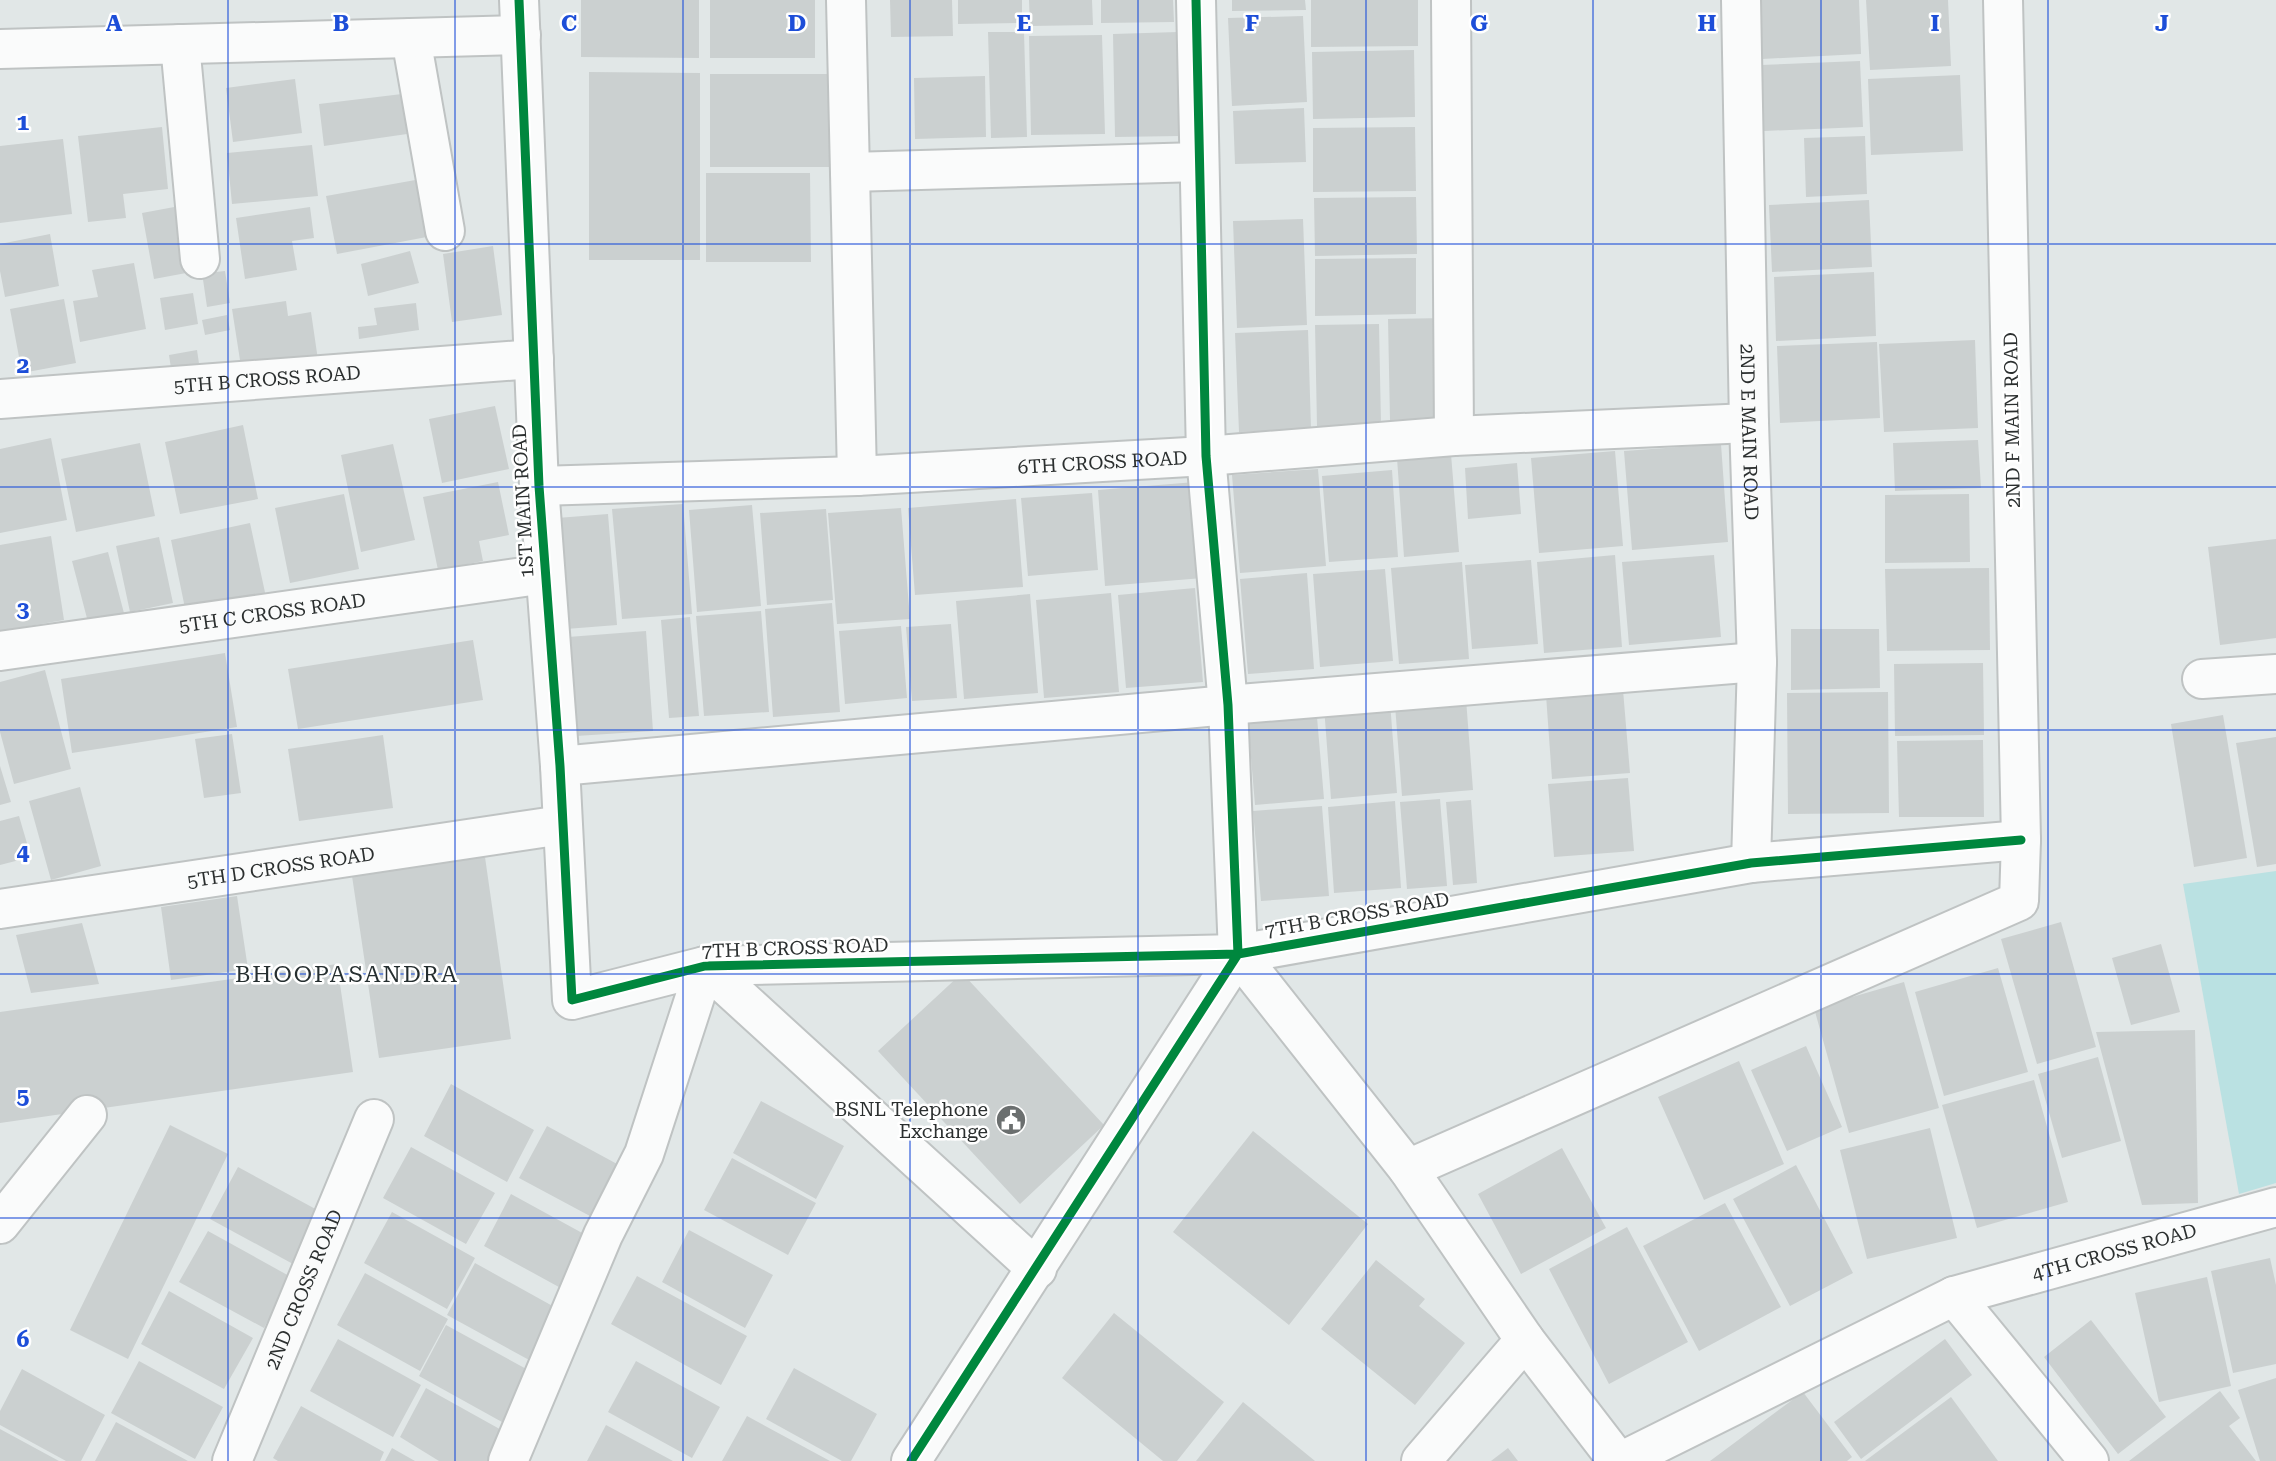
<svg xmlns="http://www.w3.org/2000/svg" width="2276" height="1461" viewBox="0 0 2276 1461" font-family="'Roboto Serif',serif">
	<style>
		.green { fill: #bae1e2 }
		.building { fill: #cbd0d0 }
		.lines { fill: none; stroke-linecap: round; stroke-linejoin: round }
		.minor-casing { stroke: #bfc3c3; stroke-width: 42 }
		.minor { stroke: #fafbfb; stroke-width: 38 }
		.cycleway-casing { stroke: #fff; stroke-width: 13 }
		.cycleway { stroke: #00873e; stroke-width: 9 }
		.grid { fill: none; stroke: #1d4ed8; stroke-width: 2; stroke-opacity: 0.55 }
		.labels { text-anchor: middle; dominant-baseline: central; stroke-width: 5; stroke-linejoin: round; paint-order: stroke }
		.street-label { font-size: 19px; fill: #2b2f2f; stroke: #fff }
		.poi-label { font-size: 19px; fill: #2b2f2f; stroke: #fff; text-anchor: end }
		.quarter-label { font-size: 23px; letter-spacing: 2px; fill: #262f30; stroke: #fff }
		.grid-label { font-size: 23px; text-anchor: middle; font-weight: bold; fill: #1d4ed8; stroke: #fff; stroke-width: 5; stroke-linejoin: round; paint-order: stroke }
	</style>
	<rect width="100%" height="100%" fill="#e1e7e7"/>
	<path class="green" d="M2276,871V1183L2239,1194L2183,884Z"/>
	<path class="building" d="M581,0H699V58L581,57Z
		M710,0H815V58H710Z
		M890,0H952L953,36L891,37Z
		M958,0H1022V23L958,24Z
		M1029,0H1092L1093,25L1030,26Z
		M1101,0H1173L1174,22L1101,23Z
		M1232,0H1305L1306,10L1232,11Z
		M1311,0H1418V46L1311,47Z
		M1759,0H1859L1861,54L1762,59Z
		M1866,0H1948L1951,66L1870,70Z
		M1303,16L1307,102L1232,106L1228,18Z
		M988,32H1024L1027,137L991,138Z
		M1178,32L1180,136L1115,137L1113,34Z
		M1102,35L1105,134L1031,135L1029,36Z
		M1414,50L1415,117L1313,119L1312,52Z
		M1860,61L1863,127L1764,131L1761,65Z
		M589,72L700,73V260H589Z
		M710,74H829V167H710Z
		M1960,75L1963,151L1871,155L1868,79Z
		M985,76L986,137L915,139L914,78Z
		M295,79L302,133L233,142L226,88Z
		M402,94L407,134L324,146L319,104Z
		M1304,108L1306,162L1235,164L1233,111Z
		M162,127L168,189L123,194L126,218L88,222L78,136Z
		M1415,127L1416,191L1313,192V128Z
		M1865,136L1867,194L1806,197L1804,138Z
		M63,139L72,214L0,223V146Z
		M312,145L318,196L232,204L227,153Z
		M706,173H810L811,262H706Z
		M421,179L432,236L337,254L326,196Z
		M1416,197L1417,254L1315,256L1314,198Z
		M1869,200L1872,267L1772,272L1769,205Z
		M185,205L197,271L154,279L142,213Z
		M310,207L314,238L292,241L297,270L245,279L236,218Z
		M1303,219L1307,325L1237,328L1233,221Z
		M50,234L59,286L5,297L0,271V244Z
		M493,246L502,315L452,322L443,254Z
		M410,251L419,283L368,296L361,264Z
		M214,257L216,272L225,271L230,303L207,307L200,259Z
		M1416,258V314L1315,316V259Z
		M134,263L146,329L80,342L73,301L98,297L92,270Z
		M1874,272L1876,336L1776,341L1774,277Z
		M193,293L198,324L165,330L160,298Z
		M64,299L76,363L22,373L10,309Z
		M286,301L288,316L311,312L318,360L242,373L232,309Z
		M416,303L419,330L359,339L358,327L377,325L374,308Z
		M227,315L230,330L205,335L202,320Z
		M1445,318L1446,419L1390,420L1388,319Z
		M1379,324L1381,426H1317L1315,325Z
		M1308,330L1311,429L1239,432L1235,333Z
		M1975,340L1978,428L1884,432L1879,344Z
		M1877,342L1880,418L1780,423L1777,346Z
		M197,350L200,370L172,375L169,355Z
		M495,406L509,469L442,483L429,419Z
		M243,425L258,499L180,514L165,442Z
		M51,438L67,520L0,533V449Z
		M1978,440L1981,488L1895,491L1893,443Z
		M140,443L155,516L76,532L61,459Z
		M393,444L415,540L361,552L341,455Z
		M1721,444L1728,542L1632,550L1624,451Z
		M1615,451L1623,546L1539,553L1531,458Z
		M1451,454L1459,552L1404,557L1397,458Z
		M1517,463L1521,514L1468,519L1465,468Z
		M1318,469L1326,566L1240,573L1232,475Z
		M1392,470L1398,557L1329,562L1322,476Z
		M498,482L509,535L479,541L483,561L438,570L423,497Z
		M1195,482L1203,578L1105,586L1098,490Z
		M1092,493L1098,570L1028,576L1021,498Z
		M344,494L359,569L290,583L275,508Z
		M1969,494L1970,562L1885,563V495Z
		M1016,499L1023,587L915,595L908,508Z
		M683,504L692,614L622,619L612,509Z
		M752,505L761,606L697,612L689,510Z
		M901,508L910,619L837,624L828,513Z
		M826,509L833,600L767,605L760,513Z
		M608,514L617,625L566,629L557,518Z
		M250,523L266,597L186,613L171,540Z
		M51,536L64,620L0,631V545Z
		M159,537L173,603L130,612L116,546Z
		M2276,539V638L2220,645L2208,547Z
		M108,552L125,617L89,626L72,561Z
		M1615,555L1622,647L1544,653L1537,562Z
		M1714,555L1721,637L1629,645L1622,562Z
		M1531,560L1538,644L1472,649L1465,565Z
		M1462,562L1469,659L1399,664L1391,568Z
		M1989,568L1990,650L1887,651L1885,569Z
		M1385,569L1393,661L1320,667L1313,574Z
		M1307,573L1314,669L1248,674L1240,579Z
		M1195,588L1203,682L1126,688L1118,595Z
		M1111,593L1119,692L1044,698L1036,600Z
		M1030,594L1038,693L964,699L956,601Z
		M832,603L840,712L773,717L765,609Z
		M761,611L769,712L704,716L696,616Z
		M690,617L699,716L669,718L661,620Z
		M951,624L957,698L912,701L906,627Z
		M901,626L907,698L845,704L839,631Z
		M1791,629H1879L1880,688L1791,690Z
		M646,631L653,731L576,736L568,637Z
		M473,640L483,700L298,729L288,669Z
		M225,653L237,727L72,753L61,679Z
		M1983,663L1984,735L1895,736L1894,664Z
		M45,670L71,769L14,784L0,732V682Z
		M1623,690L1630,773L1552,779L1546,695Z
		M1888,692L1889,813L1788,814L1787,693Z
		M1466,699L1473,790L1402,796L1395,705Z
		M1390,702L1397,793L1331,799L1324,707Z
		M2223,715L2247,858L2194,867L2171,724Z
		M1317,717L1324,799L1255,805L1248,722Z
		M232,734L241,793L204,798L195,739Z
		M383,735L393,808L299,821L288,749Z
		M2276,737V864L2257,867L2236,743Z
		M1983,740L1984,817H1899L1897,741Z
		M0,766L11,802L0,805Z
		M1628,778L1634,851L1554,857L1548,784Z
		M80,787L101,866L51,880L29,801Z
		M1440,799L1447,886L1407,889L1400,802Z
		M1471,800L1477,883L1453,885L1446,802Z
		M1395,801L1401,888L1334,893L1328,807Z
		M1322,806L1329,896L1261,901L1253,811Z
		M19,816L31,857L0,865V821Z
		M485,857L511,1039L379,1058L352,876Z
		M237,896L248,969L171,980L161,907Z
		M2061,922L2096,1047L2037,1064L2001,939Z
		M82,923L99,984L31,993L16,935Z
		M2161,944L2180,1012L2131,1025L2112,958Z
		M337,964L353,1072L0,1123V1012Z
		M1998,968L2028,1072L1944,1096L1915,992Z
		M962,973L1104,1125L1020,1204L878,1051Z
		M1904,982L1939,1108L1849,1133L1814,1008Z
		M2195,1030L2198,1203L2142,1205L2096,1032Z
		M1806,1046L1842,1127L1787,1151L1751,1070Z
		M2098,1057L2121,1141L2062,1158L2038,1074Z
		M1739,1061L1784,1164L1704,1200L1658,1097Z
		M2034,1080L2068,1202L1977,1228L1942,1105Z
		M451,1084L534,1130L507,1182L424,1136Z
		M761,1101L844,1146L816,1199L733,1153Z
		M170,1125L228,1154L128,1359L70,1330Z
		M547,1126L630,1171L603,1223L519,1178Z
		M1930,1128L1957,1238L1867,1259L1840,1150Z
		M1253,1131L1368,1224L1289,1325L1173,1232Z
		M411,1147L495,1193L466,1244L383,1198Z
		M1562,1148L1606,1228L1521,1274L1478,1194Z
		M732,1158L816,1203L788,1255L704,1210Z
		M1796,1165L1853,1273L1790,1306L1733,1199Z
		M238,1167L321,1212L293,1264L210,1219Z
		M511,1194L595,1240L568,1292L484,1246Z
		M1725,1203L1781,1307L1699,1351L1643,1246Z
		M392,1212L475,1258L447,1309L364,1263Z
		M1627,1227L1688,1342L1609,1384L1549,1269Z
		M689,1230L773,1275L745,1328L662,1282Z
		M208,1231L291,1277L264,1328L179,1282Z
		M2270,1258L2276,1285V1364L2233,1373L2211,1271Z
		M1376,1260L1425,1299L1419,1306L1465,1343L1415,1405L1321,1329Z
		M475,1263L558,1309L531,1361L447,1315Z
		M365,1273L448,1319L420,1371L337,1325Z
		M637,1276L747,1336L721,1385L611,1324Z
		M2207,1277L2231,1386L2159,1402L2135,1293Z
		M169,1291L253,1338L224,1389L141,1344Z
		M1114,1313L1224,1402L1177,1461H1163L1062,1378Z
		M2091,1320L2166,1417L2118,1454L2044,1357Z
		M446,1325L530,1371L502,1422L419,1376Z
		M338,1339L421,1385L393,1437L310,1391Z
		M1945,1339L1972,1375L1861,1459L1834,1422Z
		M139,1361L223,1407L195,1459L111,1413Z
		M636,1361L720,1407L692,1458L608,1412Z
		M794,1368L877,1414L851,1461H842L766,1419Z
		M22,1369L105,1415L81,1461H66L0,1425V1411Z
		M2276,1378V1461H2260L2238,1390Z
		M426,1388L505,1432L490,1461H439L400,1437Z
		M2220,1391L2240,1418L2229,1426L2256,1461H2129Z
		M1803,1392L1852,1457L1847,1461H1710Z
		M1951,1397L1998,1461H1865Z
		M1243,1402L1315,1461H1196Z
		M301,1406L384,1452L380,1461H278L273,1458Z
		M747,1416L830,1461H722Z
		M116,1422L188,1461H95Z
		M606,1425L673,1461H587Z
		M0,1429L59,1461H0Z
		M392,1448L415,1461H385Z
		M1508,1448L1518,1461H1491Z"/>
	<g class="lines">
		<g class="minor-casing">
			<g id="minor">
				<path d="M519,0L539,486L560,766L572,1000L705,966L1238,954L1751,863L2021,840"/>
				<path d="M846,0L857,476"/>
				<path d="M1451,0L1454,436"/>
				<path id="s1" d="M1741,0L1749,423L1757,662L1751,863"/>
				<path d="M411,38L445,231"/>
				<path d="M180,44L200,259"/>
				<path d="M0,49L521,35"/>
				<path d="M850,172L1199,162"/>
				<path id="s2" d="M0,399L534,359"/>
				<path id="s3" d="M539,486L857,476L1206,456L1454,436L1749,423"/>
				<path id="s4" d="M0,651L545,574"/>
				<path d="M2202,679L2276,674"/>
				<path d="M560,766L1228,705L1757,662"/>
				<path id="s5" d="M0,909L562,825"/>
				<path d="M1238,954L1408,1169L1525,1340L1618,1461"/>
				<path d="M1408,1169L2019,901L2021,840L2003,0"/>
				<path d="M0,1224L87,1115"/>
				<path d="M1954,1296L2089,1461"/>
				<path id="s6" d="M232,1461L374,1119"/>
				<path d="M508,1461L603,1235L644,1154L705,966L1037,1269"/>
				<path d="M911,1461L1238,954L1228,705L1206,456L1196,0"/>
				<path d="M1421,1461L1525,1340"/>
				<path id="s7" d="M1622,1461L1954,1296L2276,1207"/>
			</g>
		</g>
		<use href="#minor" class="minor"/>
		<g class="cycleway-casing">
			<path id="cycleway" d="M519,0L539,486L560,766L572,1000L705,966L1238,954L1751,863L2021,840
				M911,1461L1238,954L1228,705L1206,456L1196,0"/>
		</g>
		<use href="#cycleway" class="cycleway"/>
	</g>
	<path class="grid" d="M228,0V1461M455,0V1461M683,0V1461M910,0V1461M1138,0V1461M1366,0V1461M1593,0V1461M1821,0V1461M2048,0V1461M0,244H2276M0,487H2276M0,730H2276M0,974H2276M0,1218H2276"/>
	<defs>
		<g id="civic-disc" transform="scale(1.575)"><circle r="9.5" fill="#6b6f6f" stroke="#fff"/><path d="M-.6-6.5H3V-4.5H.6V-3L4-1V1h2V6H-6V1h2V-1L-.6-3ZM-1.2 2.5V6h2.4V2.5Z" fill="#fff"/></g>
	</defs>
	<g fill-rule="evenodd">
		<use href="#civic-disc" x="1011" y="1120"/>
	</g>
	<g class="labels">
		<g class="street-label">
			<text stroke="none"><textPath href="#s2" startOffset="268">5TH B CROSS ROAD</textPath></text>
			<text transform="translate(2012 420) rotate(-91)">2ND F MAIN ROAD</text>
			<text stroke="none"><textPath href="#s1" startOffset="432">2ND E MAIN ROAD</textPath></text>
			<text stroke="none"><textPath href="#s3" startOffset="564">6TH CROSS ROAD</textPath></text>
			<text transform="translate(523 501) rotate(-93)">1ST MAIN ROAD</text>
			<text stroke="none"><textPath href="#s4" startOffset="275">5TH C CROSS ROAD</textPath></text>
			<text stroke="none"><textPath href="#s5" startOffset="284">5TH D CROSS ROAD</textPath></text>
			<text transform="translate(1357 915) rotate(-10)">7TH B CROSS ROAD</text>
			<text transform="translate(795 948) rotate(-2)">7TH B CROSS ROAD</text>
			<text stroke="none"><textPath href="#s7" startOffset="537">4TH CROSS ROAD</textPath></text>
			<text stroke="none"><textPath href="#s6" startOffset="186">2ND CROSS ROAD</textPath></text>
		</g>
		<g class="poi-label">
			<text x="988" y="1109">BSNL Telephone<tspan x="988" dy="22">Exchange</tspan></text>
		</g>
		<g class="quarter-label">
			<text x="347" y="974">BHOOPASANDRA</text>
		</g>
	</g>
	<g class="grid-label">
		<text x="114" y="31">A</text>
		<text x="341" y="31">B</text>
		<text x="569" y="31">C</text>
		<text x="797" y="31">D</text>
		<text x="1024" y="31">E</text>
		<text x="1252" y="31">F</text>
		<text x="1479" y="31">G</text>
		<text x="1707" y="31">H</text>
		<text x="1935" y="31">I</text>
		<text x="2162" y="31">J</text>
		<text x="23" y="130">1</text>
		<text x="23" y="373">2</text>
		<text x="23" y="617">3</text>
		<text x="23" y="860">4</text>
		<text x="23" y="1104">5</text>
		<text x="23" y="1347">6</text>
	</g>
</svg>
